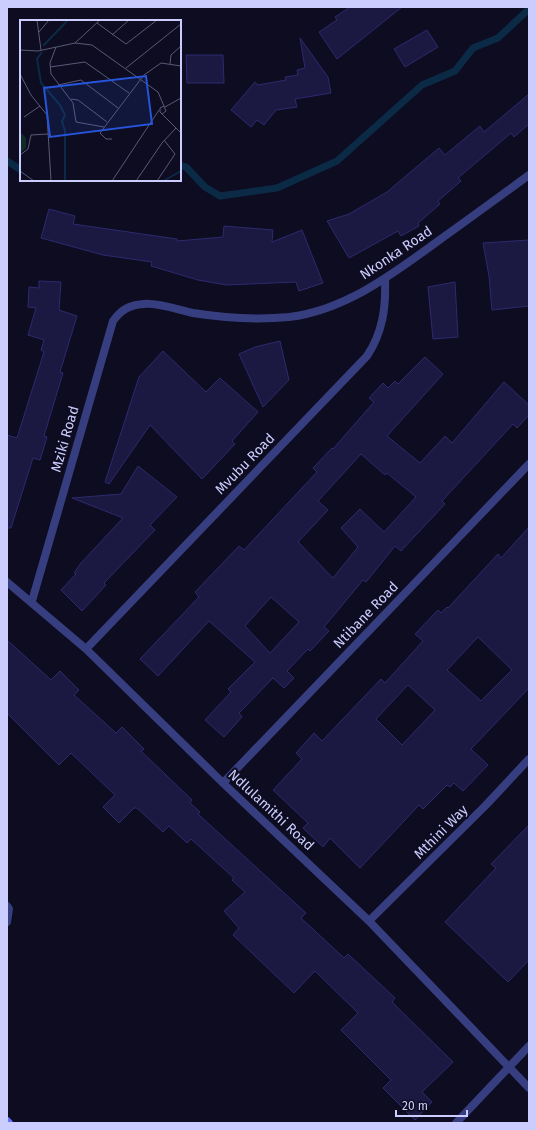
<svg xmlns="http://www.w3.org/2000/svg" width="536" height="1130" viewBox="0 0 536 1130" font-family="'Fira Sans',sans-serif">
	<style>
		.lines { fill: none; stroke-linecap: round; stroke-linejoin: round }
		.stream { stroke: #0b2a46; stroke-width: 7 }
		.building { fill: #1b1842; stroke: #2d2a6e; fill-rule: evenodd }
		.lane { stroke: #363e80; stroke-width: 8 }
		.street { stroke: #363e80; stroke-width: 8 }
		.secondary { stroke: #6375ff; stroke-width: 8 }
		.labels { text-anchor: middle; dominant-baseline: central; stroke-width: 4; stroke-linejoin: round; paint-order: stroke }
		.street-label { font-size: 14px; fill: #cccdff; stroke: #0d0c20 }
		.inset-river { fill: none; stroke: #0b2a46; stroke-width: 2 }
		.inset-road { fill: none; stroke: #595979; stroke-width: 1 }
		.view { fill: #2654da; fill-opacity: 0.15; stroke: #2654da; stroke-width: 2 }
		.inset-edge { fill: none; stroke: #cccdff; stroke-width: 2 }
	</style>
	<rect width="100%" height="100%" fill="#0d0c20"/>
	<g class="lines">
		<path class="stream" d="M7,161L21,170
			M180,165L186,167L205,187L220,196L277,188L337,161L422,85L455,71L473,48L498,38L529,9"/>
	</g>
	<path class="building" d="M350,7H402L337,59L319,32L337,20L335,17Z
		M427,30L438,47L405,67L394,49Z
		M300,38L328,77L331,93L295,99L297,107L276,110L264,125L257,120L251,127L231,110L255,82L258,85L286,80L285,77L298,75L297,70L305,68Z
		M186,55H223L224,83H187Z
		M529,94V124L514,137L511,133L458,178L461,181L438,201L440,204L418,223L419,226L401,236L398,231L349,258L327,221L349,214L387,192L439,148L445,155L480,126L484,132Z
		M49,209L75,216L73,224L177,239V241L223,237L224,226L273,230L272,242L302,230L323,283L299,291L296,282L226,285L198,280L151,266L152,262L103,255L41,238Z
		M529,240V306L492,310L489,276L483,243Z
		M39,281L61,282L59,310L77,316L60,372L63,373L44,436L47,437L40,460L33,458L11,528H7V435L17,438L44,352L41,350L44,340L28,335L36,308L28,307L29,287L39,288Z
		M455,282L458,337L433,339L428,287Z
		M280,341L289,380L263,407L239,354L255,347Z
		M163,351L206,392L220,378L258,412L232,441L235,444L202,479L150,425L109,484L105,482L139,377Z
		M425,357L443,374L387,436L420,463L445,436L452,443L504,382L529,405V415L517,428L513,424L442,501L445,504L401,551L395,546L366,582L363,580L324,627L329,631L310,651L308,649L287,671L294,678L284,688L273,678L239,713L242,717L224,737L205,720L231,692L228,689L255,662L209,621L158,676L140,659L199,597L195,592L239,546L244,550L317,472L313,468L332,448L333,449L374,402L369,398L383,383L388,388L395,381L398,384ZM361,454L385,475L387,473L416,497L384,532L360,509L341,528L358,547L333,578L298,542L328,510L318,501ZM271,597L299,622L270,653L245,626Z
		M138,466L177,497L150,525L155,530L104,583L106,585L82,611L61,590L76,574L74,573L81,563L123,518L72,498L121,494Z
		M529,527V688L471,749L488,765L463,791L454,783L450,787L447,785L423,809L419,805L360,868L330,838L323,847L303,828L308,823L273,790L302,759L296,753L314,733L322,741L381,679L385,683L423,641L415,634L438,610L441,613L447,607L448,608L498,554L501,558ZM478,637L512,670L481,701L447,670ZM408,685L435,710L402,745L376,719Z
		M7,640L51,680L60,671L79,690L74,695L116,733L122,727L144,749L141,751L192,800L190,803L200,812L198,814L306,913L301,918L344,958L348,954L395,998L392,1002L453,1062L422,1092L432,1102L415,1120L383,1088L391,1080L341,1030L358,1013L315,971L294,993L233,935L239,928L224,911L245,892L232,880L234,878L191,839L187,843L169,826L163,832L137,808H134L119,823L103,807L115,795L71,753L59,765L7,713Z
		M529,825V960L508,982L445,922L496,868L491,864Z"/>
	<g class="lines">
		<path class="lane" d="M7,906L9,909L7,922"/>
		<path class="street" d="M7,582L86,649L223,783L369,921L529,1088
			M32,601L113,321C121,310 129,305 143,304C156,302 179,310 193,313C225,318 258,320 289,317C346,310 394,273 438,241C469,219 499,197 529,175
			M86,649L367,356C383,332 386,307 385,279
			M223,783L529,464
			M369,921L486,805L529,759
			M456,1123L529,1046"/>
		<path class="secondary" d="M7,1121L9,1123"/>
	</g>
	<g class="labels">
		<g class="street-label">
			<text transform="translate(396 253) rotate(-34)">Nkonka Road</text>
			<text transform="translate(65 439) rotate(-74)">Mziki Road</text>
			<text transform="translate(245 464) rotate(-46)">Mvubu Road</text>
			<text transform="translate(366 615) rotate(-46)">Ntibane Road</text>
			<text transform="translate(271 810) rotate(43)">Ndlulamithi Road</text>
			<text transform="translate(441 832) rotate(-45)">Mthini Way</text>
		</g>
	</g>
	<g transform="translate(20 20)">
		<rect width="161" height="161" fill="#0d0c20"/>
		<path d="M0,112L6,118V128L0,133Z" fill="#0f2b26"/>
		<path class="inset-river" d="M23,26L48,0M22,32L17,39L21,63L40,85L45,95L42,101L45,111V161M145,160L161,151"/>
		<path class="inset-road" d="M17,0L21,30M77,3L106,24L137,0M19,12L29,0M92,15L109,0M55,23L80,0M36,27L30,43L31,54L53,83L56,102L84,107M0,30L18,31L55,23L72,25L138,72L144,86M150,44L151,35L161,26M30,47L65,42L109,73M106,48L161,4M0,54L11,75L27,95L31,161M38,65L61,60L98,88M51,79L58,80L87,102M145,87L161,78M142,94L146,91L144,86L140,88V92L161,113M4,97L20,86M92,119H86L80,113L124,55L141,43L161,46M0,135L8,129L11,115L28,114M0,151L14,161M92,161L139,90M116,161L142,123L156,108M137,161L155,134L144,120"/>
		<path class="view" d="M126,56L132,104L30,117L24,68Z"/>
		<rect width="161" height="161" class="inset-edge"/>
	</g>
	<rect width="536" height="1130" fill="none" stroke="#cccdff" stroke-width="16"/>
	<path d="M396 1110v6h71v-6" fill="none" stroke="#cccdff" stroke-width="2"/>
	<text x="402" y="1110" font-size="12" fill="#cccdff" stroke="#0d0c20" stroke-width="3" paint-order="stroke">20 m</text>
</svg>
